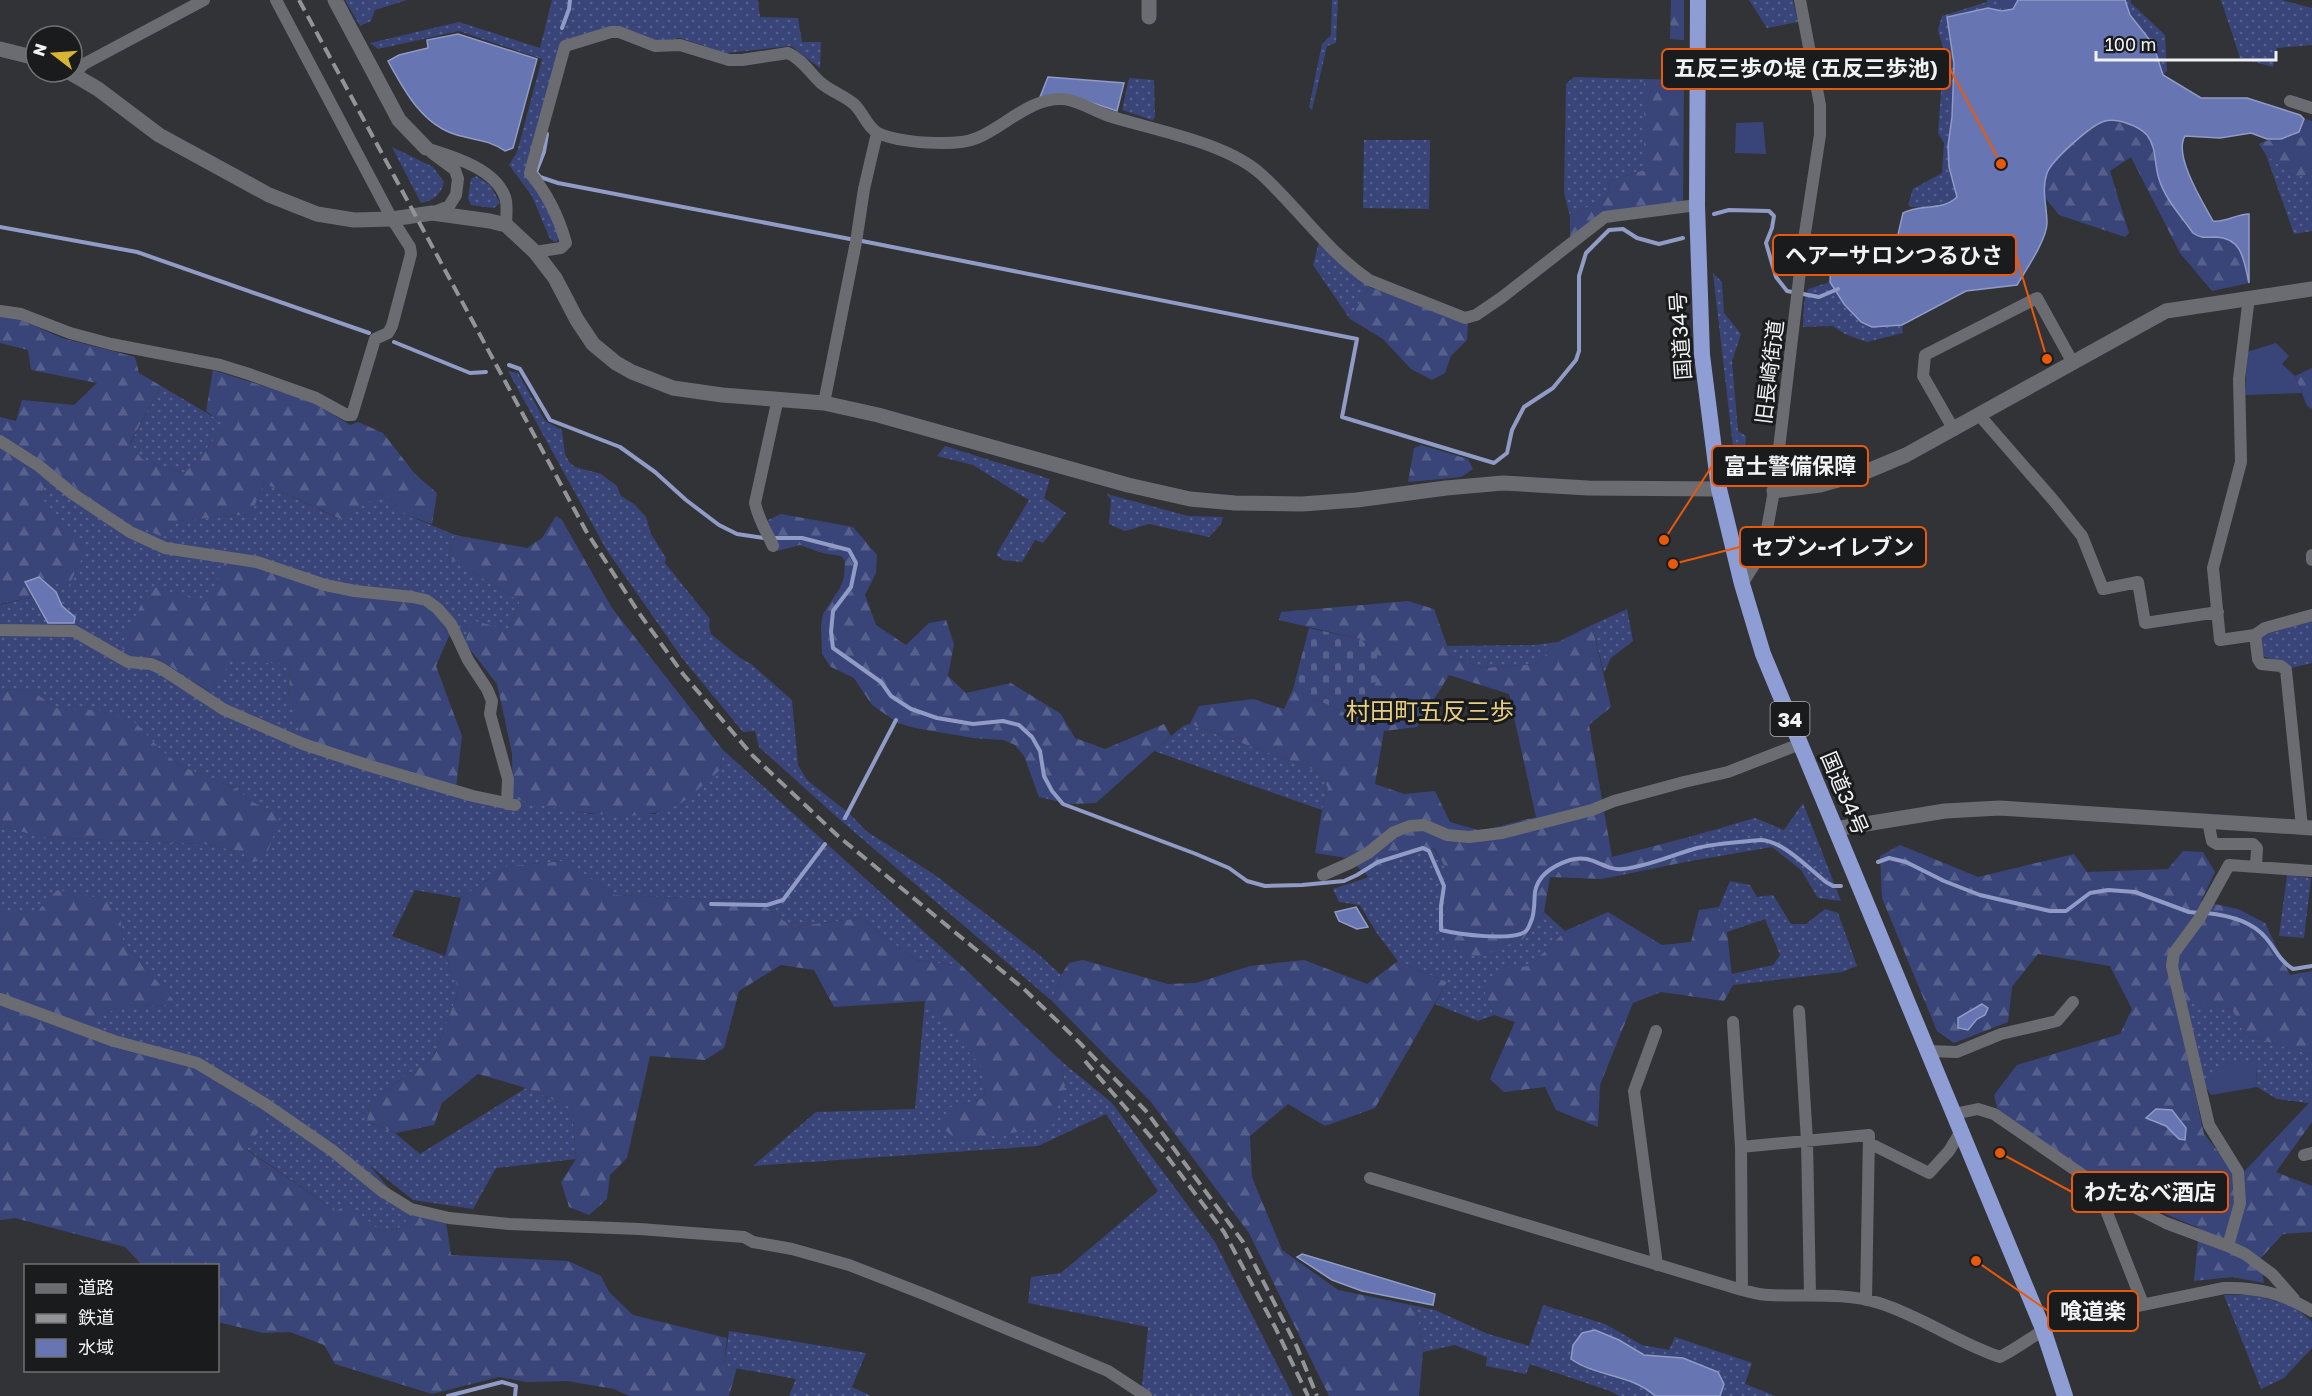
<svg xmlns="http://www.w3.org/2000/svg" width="2312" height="1396" viewBox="0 0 2312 1396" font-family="'Golos Text','Noto Sans JP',sans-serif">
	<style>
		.grass { fill: url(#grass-dots) }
		.forest { fill: url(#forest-firs); fill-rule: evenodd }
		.cemetery { fill: url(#cemetery-stones) }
		.garden { fill: #394579 }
		.water { fill: #6776b2; stroke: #909bc6; stroke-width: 1.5 }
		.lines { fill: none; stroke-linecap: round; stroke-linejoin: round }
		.stream { stroke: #909bc6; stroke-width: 4 }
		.minor { stroke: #6b6c71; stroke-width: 12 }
		.tertiary { stroke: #6b6c71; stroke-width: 15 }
		.trunk { stroke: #8e9dd4; stroke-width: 16 }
		.rail { stroke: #939497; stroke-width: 4; stroke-dasharray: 12 6; stroke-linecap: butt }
		.labels { text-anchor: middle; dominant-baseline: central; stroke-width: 6; stroke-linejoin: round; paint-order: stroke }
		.shield { fill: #1a1b1d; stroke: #b0b2b4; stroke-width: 1.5 }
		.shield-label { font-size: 20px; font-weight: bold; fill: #f1f2f4 }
		.street-label { font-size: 21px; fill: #f1f2f4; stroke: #1a1b1d }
		.quarter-label { font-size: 24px; fill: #e7ce82; stroke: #1a1b1d }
		.leader { fill: none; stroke: #e8590c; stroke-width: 2 }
		.callout-dot { fill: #e8590c; stroke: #1a1b1d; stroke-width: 2 }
		.callout { fill: #1a1b1d; stroke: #e8590c; stroke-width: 2 }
		.callout-label { font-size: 22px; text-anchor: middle; font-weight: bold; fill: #f1f2f4 }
	</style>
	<defs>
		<pattern id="grass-dots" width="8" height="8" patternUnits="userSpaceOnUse" patternTransform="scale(1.5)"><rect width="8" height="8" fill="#394579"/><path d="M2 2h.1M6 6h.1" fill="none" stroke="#56608d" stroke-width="1.8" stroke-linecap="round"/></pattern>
		<pattern id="forest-firs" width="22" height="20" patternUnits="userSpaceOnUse" patternTransform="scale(1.5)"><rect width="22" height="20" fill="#394579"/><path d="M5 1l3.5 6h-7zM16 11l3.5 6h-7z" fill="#56608d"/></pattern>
		<pattern id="cemetery-stones" width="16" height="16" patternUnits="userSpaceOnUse" patternTransform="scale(1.5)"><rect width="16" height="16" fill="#394579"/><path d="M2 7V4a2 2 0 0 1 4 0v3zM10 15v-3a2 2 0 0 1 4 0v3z" fill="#56608d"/></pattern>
	</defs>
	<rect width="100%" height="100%" fill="#323337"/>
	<path class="grass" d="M345,0H407L375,10L371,21L360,26Z
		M552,0H758L760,17L798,18L802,42H821L820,68L791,46L726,53L680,38L656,41L613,26L561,41L525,174L539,190L560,237L556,242L550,239L532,196L509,165L517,152L542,59L459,31L378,49L370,43L459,22L540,48Z
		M1332,0H1338L1336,43L1327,46L1312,110L1309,107L1322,44L1331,35Z
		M1749,0H1793L1798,22L1767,28Z
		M1987,0H1999L2002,11L1988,8L1947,18L1954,64L1952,117L1948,146L1949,167L1957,196C1947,207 1921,212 1908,205L1913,189L1942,173L1944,143L1938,133L1944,51L1938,30L1942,16L1987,2Z
		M2125,0H2131V3L2165,35L2167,71L2163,75L2153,44L2130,15Z
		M2221,0H2281L2312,8V45L2277,48L2273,67L2240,58Z
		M1574,77L1644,79V170L1610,181L1607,197L1570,216L1564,193L1566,84Z
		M1129,78L1154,80L1155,117L1152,120L1122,110Z
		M1364,140H1430L1429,209L1363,208Z
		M392,147L433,167L444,182C441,195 434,200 421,203Z
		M2266,155L2294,176L2312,175V231L2294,234Z
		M476,176L490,185L500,203L494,208L471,205L468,198L471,179Z
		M1319,242L1369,287L1350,319L1313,265Z
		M1713,273L1722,282L1724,313L1741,334L1732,361L1738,431L1746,436L1744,467L1735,464Z
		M1830,282L1844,304L1872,327L1902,325L1903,333L1867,342L1845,334L1833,326L1803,327L1804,303L1808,289Z
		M508,371L518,373L545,421L562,430L565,454L569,462L575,467L601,474L617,486L621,496L634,504L646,517L651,534L666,558L665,563L710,619L709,626L711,634L740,658L751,664L792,700L798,765L807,780L850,814L866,831L935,875L1037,953L1061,975L1052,1001L838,818L759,747L755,731L743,732L682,658L606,549Z
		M161,386L227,425L184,474L142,459L130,444Z
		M945,446L1050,479L1044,498L1066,513L1043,543L1035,540L1022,562L1003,560L996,555L1029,500L973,465L937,456Z
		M53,470L106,512L178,521L251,514L264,483L341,520L382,493L407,515L455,535L448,557L520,601L508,630L465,643L449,636L435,613L209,603L120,648L160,660L211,692L231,660L289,664L290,700L456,788L591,814H656L720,770L723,750L962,966L916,960L860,918L792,927L758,901L615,895L564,861L508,866L461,898L415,890L392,936L445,956L459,990L434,1056L370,1101L367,1121L395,1133L420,1154L526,1088L572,1108L576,1159L496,1168L473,1209L413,1200L369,1165L412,1215L399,1228L381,1232L348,1204L336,1211L247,1149L269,1115L133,1053L97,1043L95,1017L124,1006L176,1005L123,941L120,915L0,911V825L39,837L203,844L245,852L244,863L279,816L251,801L235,788L181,766L162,751L98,710H60L32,691L11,689L0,692V605L32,597L48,623H74L75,616L62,606L56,592L39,577L40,496Z
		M1107,494L1188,516L1223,517L1221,524L1209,537L1149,524L1125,531L1109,524L1111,500Z
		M1627,609L1633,641L1611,658L1604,673L1592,625Z
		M2312,620V663L2291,668L2264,656L2260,636Z
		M1558,642L1536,664L1483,668L1451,657L1447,646L1534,645Z
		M1190,724L1312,769L1321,776L1328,788L1322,810L1154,751L1183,726Z
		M1803,803L1841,901L1818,898L1801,870L1772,847L1685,862L1689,837L1755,818L1784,830Z
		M1433,848L1448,872V946L1523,939L1544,912L1565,931L1530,966L1484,990L1494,1015L1478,1021L1435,1004L1447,982L1398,961L1376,932L1360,905L1339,902L1333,889L1369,877L1395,860Z
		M2287,875L2311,878L2304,938L2279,936Z
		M1730,881L1750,885L1757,897L1773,895L1791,924H1806L1825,909L1838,913L1857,966L1842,972L1733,985L1732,974L1773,965L1780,955L1765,919L1727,932L1719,907Z
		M925,1000L987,1072L984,1098L949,1108L1065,1086L1061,1061L1112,1103L1215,1242L1293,1396H1141L1148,1327L1028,1303L1031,1277L1061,1273L1158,1191L1106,1114L1038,1146L753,1166L816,1112L915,1109Z
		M2186,1003L2232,1009L2245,1035L2312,1055V1087L2309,1103L2277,1099L2257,1087L2256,1065L2205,1086Z
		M2224,1295H2255L2295,1307L2312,1322V1348L2284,1378L2261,1389Z
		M1543,1305L1605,1324L1642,1345L1669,1350L1675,1337L1752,1363L1745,1384L1776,1396H1720L1724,1384L1682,1358L1644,1355L1619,1340L1581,1366C1605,1373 1636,1378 1655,1396H1619L1610,1391L1530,1364L1526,1374L1486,1366L1487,1357L1454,1345L1423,1352L1416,1306L1435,1310L1488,1334L1529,1346Z
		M729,1331L866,1353L852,1387L871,1396H789L796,1379L724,1366Z"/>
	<path class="forest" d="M1671,0H1684V40L1670,39Z
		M1999,0H2018L2013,9L2002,11Z
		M1644,79L1684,80L1683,201L1602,213L1570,237V216L1607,197L1610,181L1644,170Z
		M2304,119L2312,121V175L2294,176L2266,155L2259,144C2268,139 2288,135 2299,132Z
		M2105,121C2121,121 2144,126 2152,143C2158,154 2155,167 2159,179C2162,190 2184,226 2193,233C2199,238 2208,237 2215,237C2242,236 2245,262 2249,283L2212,291L2180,253L2131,157L2110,171L2129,233L2125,237L2059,215L2043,195C2044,188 2045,179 2047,172C2055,154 2088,131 2105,121Z
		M1369,287L1468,321L1467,340L1451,356L1445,373L1432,380L1411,369L1383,339L1350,319Z
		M0,316H12L62,338L135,357L139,373L161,386L130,443L142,459L184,474L226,426L206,411L213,370L313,402L350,425L358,422L383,433L415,474L437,493L432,524L407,515L382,493L342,520L264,483L251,514L178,521L163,537L106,512L53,470L40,496L87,548L68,587L39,577L25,582L32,597L1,604L0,610V417L16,421L22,400L74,405L97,383L31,370L28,350L0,343Z
		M2312,368V409L2307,406L2295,376Z
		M1421,445L1468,459L1473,469L1461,477L1408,482L1414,448Z
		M781,514L853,527L877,555L876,573L865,595L876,625L906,645L929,623L946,620L954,644L948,676L966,693L1011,683L1061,714L1075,738L1105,749L1164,724L1171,736L1096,803L1070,804L1039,797L1024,756L1015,745L1003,740L973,738L915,728L898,723L872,705L854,678L831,667L822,654L821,626L823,614L840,588L844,577L845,561L841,556L822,553L800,545L777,551L768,520Z
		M556,516L562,520L612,608L723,750L720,770C707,781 694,794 681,803C639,829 559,808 513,799L512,753L497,684L465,643L472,620L508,630L520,601L448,557L455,535L527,548L542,538Z
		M225,561L413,602L435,613L449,636L436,666L462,736L456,788L302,738L290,700L289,664L231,661L211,692L160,660L120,648L150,586L209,603Z
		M1408,601L1434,609L1451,657L1483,668L1536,664L1558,642L1592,625L1611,707L1589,725L1612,857L1689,837L1685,862L1602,879L1550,877L1544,912L1523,939L1477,957L1448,946V872L1434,848L1395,860L1369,877L1347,858L1315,853L1322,810L1328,788L1321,776L1312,769L1190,724L1199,706L1253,699L1284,709L1293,689L1348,714L1360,639L1279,620L1281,612ZM1449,675L1509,694L1536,817L1481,831L1450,822L1435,791L1404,794L1375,784L1384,731L1417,727Z
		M11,689L32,691L60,710H98L132,719L162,751L181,766L235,788L251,801L280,816L268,851L260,861L244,863L245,852L203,844L39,837L0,825V692Z
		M1900,845L1978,877L2074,854L2087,872L2168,869L2183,851L2203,852L2215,872L2201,901L2238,909L2265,923L2290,975L2312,971V1055L2245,1035L2232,1009L2175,1002L2204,1134L2239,1177L2309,1103L2312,1087V1122L2276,1172L2312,1186V1232L2283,1234L2260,1259L2264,1283L2232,1277L2194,1281L2199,1228L2130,1199L2046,1146L1998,1111L1994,1095L2017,1065L2120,1034L2132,1009L2110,966L2038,954L2012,987L2008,1022L1954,1043L1937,1031L1882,898L1880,856Z
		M565,861L615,895L758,901L792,927L860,918L916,960L962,966L1061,1061L1065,1086L1052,1126L959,1142L942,1127L948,1108L984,1098L986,1072L925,1001L834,1007L814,970L781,965L739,991L724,1048L705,1060L650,1056L627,1158L610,1175L607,1199L589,1215L569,1207L561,1182L576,1159L572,1108L526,1088L478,1074L442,1103L434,1125L395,1133L367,1121L370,1101L434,1056L459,990L445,956L461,898L508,866Z
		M57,890L105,899L120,915L123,941L177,1005L124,1006L96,1017L97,1043L196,1069L269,1115L247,1150L336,1211L348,1204L381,1232L399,1228L412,1215L446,1222L451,1255L568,1261L601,1276L609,1292L633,1315L727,1338L724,1366L737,1367L729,1396H629L614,1389L567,1381L527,1382L499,1377L432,1394L335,1364L324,1345L290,1332L263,1333L218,1322V1266L142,1265L125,1247L15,1218L0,1220V911H38Z
		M1719,907L1727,932L1733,985L1724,1001L1661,992L1633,1003L1600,1085L1598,1127L1556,1110L1545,1087L1504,1092L1490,1079L1515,1022L1494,1015L1484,990L1499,969L1530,966L1565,931L1608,912L1662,945L1691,942L1699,910Z
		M1083,960L1168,984L1196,983L1250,966L1304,960L1367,984L1398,961L1447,982L1375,1108L1325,1126L1288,1104L1250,1136L1252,1177L1282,1250L1338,1290L1416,1306L1423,1352L1419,1396H1329L1249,1233L1151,1102L1052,1001L1061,975L1069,963Z"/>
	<path class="cemetery" d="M1309,628L1360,639L1384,661L1368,703L1348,714L1293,689Z"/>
	<path class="garden" d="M1763,122L1766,154L1735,153L1736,123Z
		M2276,343L2289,356L2282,364L2295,376L2302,393L2245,395L2247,352Z
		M2224,1062L2256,1064L2257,1087L2211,1095L2205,1086Z"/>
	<path class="water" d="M2018,0H2125L2130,15L2153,44L2163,75L2201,98H2247L2300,115L2304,119L2299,132L2281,139H2267L2251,133L2220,138L2185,136C2173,155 2203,203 2213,221C2225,223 2236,214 2249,214V283C2244,262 2243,238 2216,237C2207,237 2201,239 2193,233C2181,216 2165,199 2159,179C2154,164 2157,148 2147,135C2139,126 2117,118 2105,121C2091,125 2052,160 2047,173C2041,190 2047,206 2047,223C2047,239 2026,270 2017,285L1966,291L1902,325L1872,327L1861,322L1844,304L1830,282L1831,260L1837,247L1871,238L1891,242L1897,239L1903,213C1920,204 1943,211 1957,197L1949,167L1948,146L1952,117L1954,64L1947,17L1988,8L2002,11L2013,9Z
		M458,34L537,59L513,148L505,151C489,140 475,140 457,135C422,125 404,90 388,61L399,55L428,48L427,40Z
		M1048,77L1124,83L1117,111L1068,95L1040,97Z
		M39,577L56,592L62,606L75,617L74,623H48L25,582Z
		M1356,907L1368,927L1357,929L1339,921L1335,912Z
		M1982,1004L1988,1008L1985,1015L1977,1019L1968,1030L1958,1028V1018Z
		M2156,1109L2172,1110L2186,1128L2185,1140L2179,1139L2166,1126L2146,1118Z
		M1302,1254L1435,1294L1433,1305L1362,1291L1332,1280L1297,1257Z
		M1595,1330L1619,1340L1644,1355L1683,1358L1718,1372L1724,1384L1720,1396H1655C1632,1374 1596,1377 1571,1359L1573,1345L1582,1333Z"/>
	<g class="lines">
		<path class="stream" d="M562,28L569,9L570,0
			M547,134L544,152L536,172L540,177L558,183L850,239
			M1714,214L1729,210L1769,211L1774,216L1772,228L1766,243L1776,277L1787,291L1819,297L1838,289
			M0,227L137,252L369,333
			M862,241L1357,339L1342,417L1494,463L1507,453L1512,430L1524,407L1553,388L1576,360L1579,351V276L1586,253L1609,230L1623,229L1637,238L1659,244L1683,238
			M394,342L470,373L486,372
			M509,365L520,369L550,420L620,447L655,472L686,500L719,525L737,534L764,538H802L849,550L856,563L851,587L833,611L831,632L833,648L881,682L891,696L911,709L937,718L973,724L1003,721L1019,725L1032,737L1040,751L1044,776L1052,791L1063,804L1196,854L1229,868L1247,881L1265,886L1302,885L1344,881L1357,875L1378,862L1423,848L1429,851L1444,886L1441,906V930C1457,934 1514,942 1526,931C1529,928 1530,923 1532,919C1535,909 1534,901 1535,892C1538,874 1555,865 1570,860C1593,853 1603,871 1623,869C1649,866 1672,855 1697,848C1717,843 1740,842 1761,840C1783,841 1808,868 1826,882L1833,886H1841
			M845,818L896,720
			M1878,862L1889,858L1906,862L1944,881L1980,895L2050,911H2066L2090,893L2108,890L2135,892L2189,912L2199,913
			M711,904L767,905L783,900L825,844
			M2206,913C2227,915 2252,921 2266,938C2276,950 2280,961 2293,969L2312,966
			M448,1396L502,1382L516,1386L515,1396"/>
		<path class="minor" d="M73,74L84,64L204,0
			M2290,101L2312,108
			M426,148C451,156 495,168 505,197C508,206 506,216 506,225
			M432,153L455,170L458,179L456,195L449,206L432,213
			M535,252L561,248L566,243C559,218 547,193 530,173L565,46L611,32H619L655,46L680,45L729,60H742L788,53C802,59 810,73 821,83C832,92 845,96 855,105C863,113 868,128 878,133C899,143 956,147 977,138C1004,127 1031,97 1063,99C1077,100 1093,110 1106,115C1152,130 1227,142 1262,175C1299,209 1327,251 1369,280L1465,318L1476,315L1501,298L1605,217L1697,205
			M2249,297L2239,379L2241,462L2213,568L2220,640L2255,635L2265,628L2312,615
			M0,311L21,314L70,333L111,344L220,365L249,374L316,398L347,415H352L375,339L388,333L392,326L411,254L410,247L392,219L276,0
			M824,403L856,242L864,189L877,133
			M1980,416L2054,501L2082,536L2103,589L2138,582L2145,623L2218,612
			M1954,430L1923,376L1925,355L2037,298L2073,363
			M0,441L39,466L73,494L130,532L165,548L257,562L325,585L355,591L412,597L426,600L437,608L451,624L468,660L487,689L492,701L490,714L508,779L507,804
			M773,546C766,530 759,521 755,503L778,398
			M2312,555V560
			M1742,584L1763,551L1774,491L1803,246L1820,135V105L1800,0
			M0,630L74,631L128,662L151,664L162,669L223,709L303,744L370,766L473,796L515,805
			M2255,635L2258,659L2261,664L2281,666L2286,670L2302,827
			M2208,821L2212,841L2217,844H2253L2257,848L2256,867
			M1323,875L1350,863L1368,853L1394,832L1410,826L1424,825L1447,835L1469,837L1502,833L1592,810L1614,801L1684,782L1728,772L1800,744
			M0,999L114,1041L197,1063L265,1104L333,1151L382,1191L411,1209L449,1218L509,1224L640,1229L744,1237L753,1242L792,1249L849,1265L926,1295L1108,1371L1146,1396
			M1799,1011L1807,1141L1810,1295
			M1733,1022L1741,1147L1742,1290
			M1656,1031L1634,1091L1657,1265
			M1928,1051L1957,1052L2001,1034L2057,1021L2073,1002
			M1954,1114L1978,1109L1994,1114L2100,1187L2138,1209L2166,1223L2228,1246L2245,1254L2272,1274L2294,1299
			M1869,1143L1929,1173L1949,1151L1961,1131
			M1741,1147L1869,1135L1866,1300
			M2304,1155L2312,1153
			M1370,1178L1742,1290C1751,1292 1760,1295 1769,1295C1805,1297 1844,1292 1879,1303C1921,1316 1958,1343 2000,1357C2022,1346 2038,1331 2060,1322L2224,1288C2257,1287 2284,1294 2312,1311
			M2100,1187L2102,1200L2143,1304
			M2228,1246L2240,1203L2238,1172L2209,1125L2172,966L2174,953L2199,919L2229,865L2312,871"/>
		<path class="tertiary" d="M335,0L399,120L426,148
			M1149,17V0
			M0,49L36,58
			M69,72L98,89L159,135L269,195L317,214L354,220L392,219L432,213L490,221L506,225L535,252L555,278L577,320L593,344L616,363L632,372L673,388L722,395L824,403L878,415L1128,485L1190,499L1235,503L1302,504L1357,500L1446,488L1503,483L1588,488L1719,489
			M1774,491L1820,485L1863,473L1906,455L2166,311L2312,289
			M1835,829L1945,811L2000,808L2312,828"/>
		<path class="trunk" d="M1698,0L1697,205L1702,355L1719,489L1742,584L1763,654L2043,1329L2065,1396"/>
		<path class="rail" d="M299,0L586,531L639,613L683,674L753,756L838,836L1024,989L1076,1039L1146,1111L1243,1242L1297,1347L1317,1396
			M1085,1061L1163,1151L1224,1232L1275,1327L1308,1396"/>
	</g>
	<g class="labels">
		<rect class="shield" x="1770.5" y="702" width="39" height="34" rx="4.5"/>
		<g class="shield-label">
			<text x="1790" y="719">34</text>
		</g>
		<g class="street-label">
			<text transform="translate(1680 336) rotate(-94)">国道34号</text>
			<text transform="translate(1769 372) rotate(-83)">旧長崎街道</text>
			<text transform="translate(1845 793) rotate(67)">国道34号</text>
		</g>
		<g class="quarter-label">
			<text x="1430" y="710">村田町五反三歩</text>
		</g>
	</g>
	<path class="leader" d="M2001 164L1950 69M2047 359L2016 255M1664 540L1712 466M1673 564L1740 547M2000 1153L2072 1192M1976 1261L2048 1311"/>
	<g class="callout-dot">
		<circle cx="2001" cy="164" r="6"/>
		<circle cx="2047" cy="359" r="6"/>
		<circle cx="1664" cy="540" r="6"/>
		<circle cx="1673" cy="564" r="6"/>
		<circle cx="2000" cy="1153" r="6"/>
		<circle cx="1976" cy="1261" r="6"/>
	</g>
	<g class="callout">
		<rect x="1662" y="49" width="288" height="40" rx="6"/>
		<rect x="1773" y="235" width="243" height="40" rx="6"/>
		<rect x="1712" y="446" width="156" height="40" rx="6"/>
		<rect x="1740" y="527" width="186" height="40" rx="6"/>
		<rect x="2072" y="1172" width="156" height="40" rx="6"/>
		<rect x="2048" y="1291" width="90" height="40" rx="6"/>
	</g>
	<g class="callout-label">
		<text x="1806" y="76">五反三歩の堤 (五反三歩池)</text>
		<text x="1894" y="263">ヘアーサロンつるひさ</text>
		<text x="1790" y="474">富士警備保障</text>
		<text x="1833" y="555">セブン-イレブン</text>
		<text x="2150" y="1200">わたなべ酒店</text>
		<text x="2093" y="1319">喰道楽</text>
	</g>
	<rect x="24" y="1264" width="195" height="108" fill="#1a1b1d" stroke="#707173" stroke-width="1.5"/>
	<rect x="36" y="1284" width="30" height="9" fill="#6b6c71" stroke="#707173" stroke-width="1.5"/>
	<text x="78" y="1294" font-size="18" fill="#f1f2f4">道路</text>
	<rect x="36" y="1314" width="30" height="9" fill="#939497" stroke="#707173" stroke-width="1.5"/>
	<text x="78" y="1324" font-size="18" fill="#f1f2f4">鉄道</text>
	<rect x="36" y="1339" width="30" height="18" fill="#6776b2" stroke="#707173" stroke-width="1.5"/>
	<text x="78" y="1354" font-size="18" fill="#f1f2f4">水域</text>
	<g transform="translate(54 54) rotate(287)"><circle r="28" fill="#1a1b1d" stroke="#707173" stroke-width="1.5"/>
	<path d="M0-4.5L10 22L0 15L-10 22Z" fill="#d8b434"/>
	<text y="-9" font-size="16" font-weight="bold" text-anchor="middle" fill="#f1f2f4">N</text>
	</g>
	<path d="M2096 51v9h180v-9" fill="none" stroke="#f1f2f4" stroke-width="3"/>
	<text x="2105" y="51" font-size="18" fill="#f1f2f4" stroke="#1a1b1d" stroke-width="4.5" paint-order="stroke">100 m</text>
</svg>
